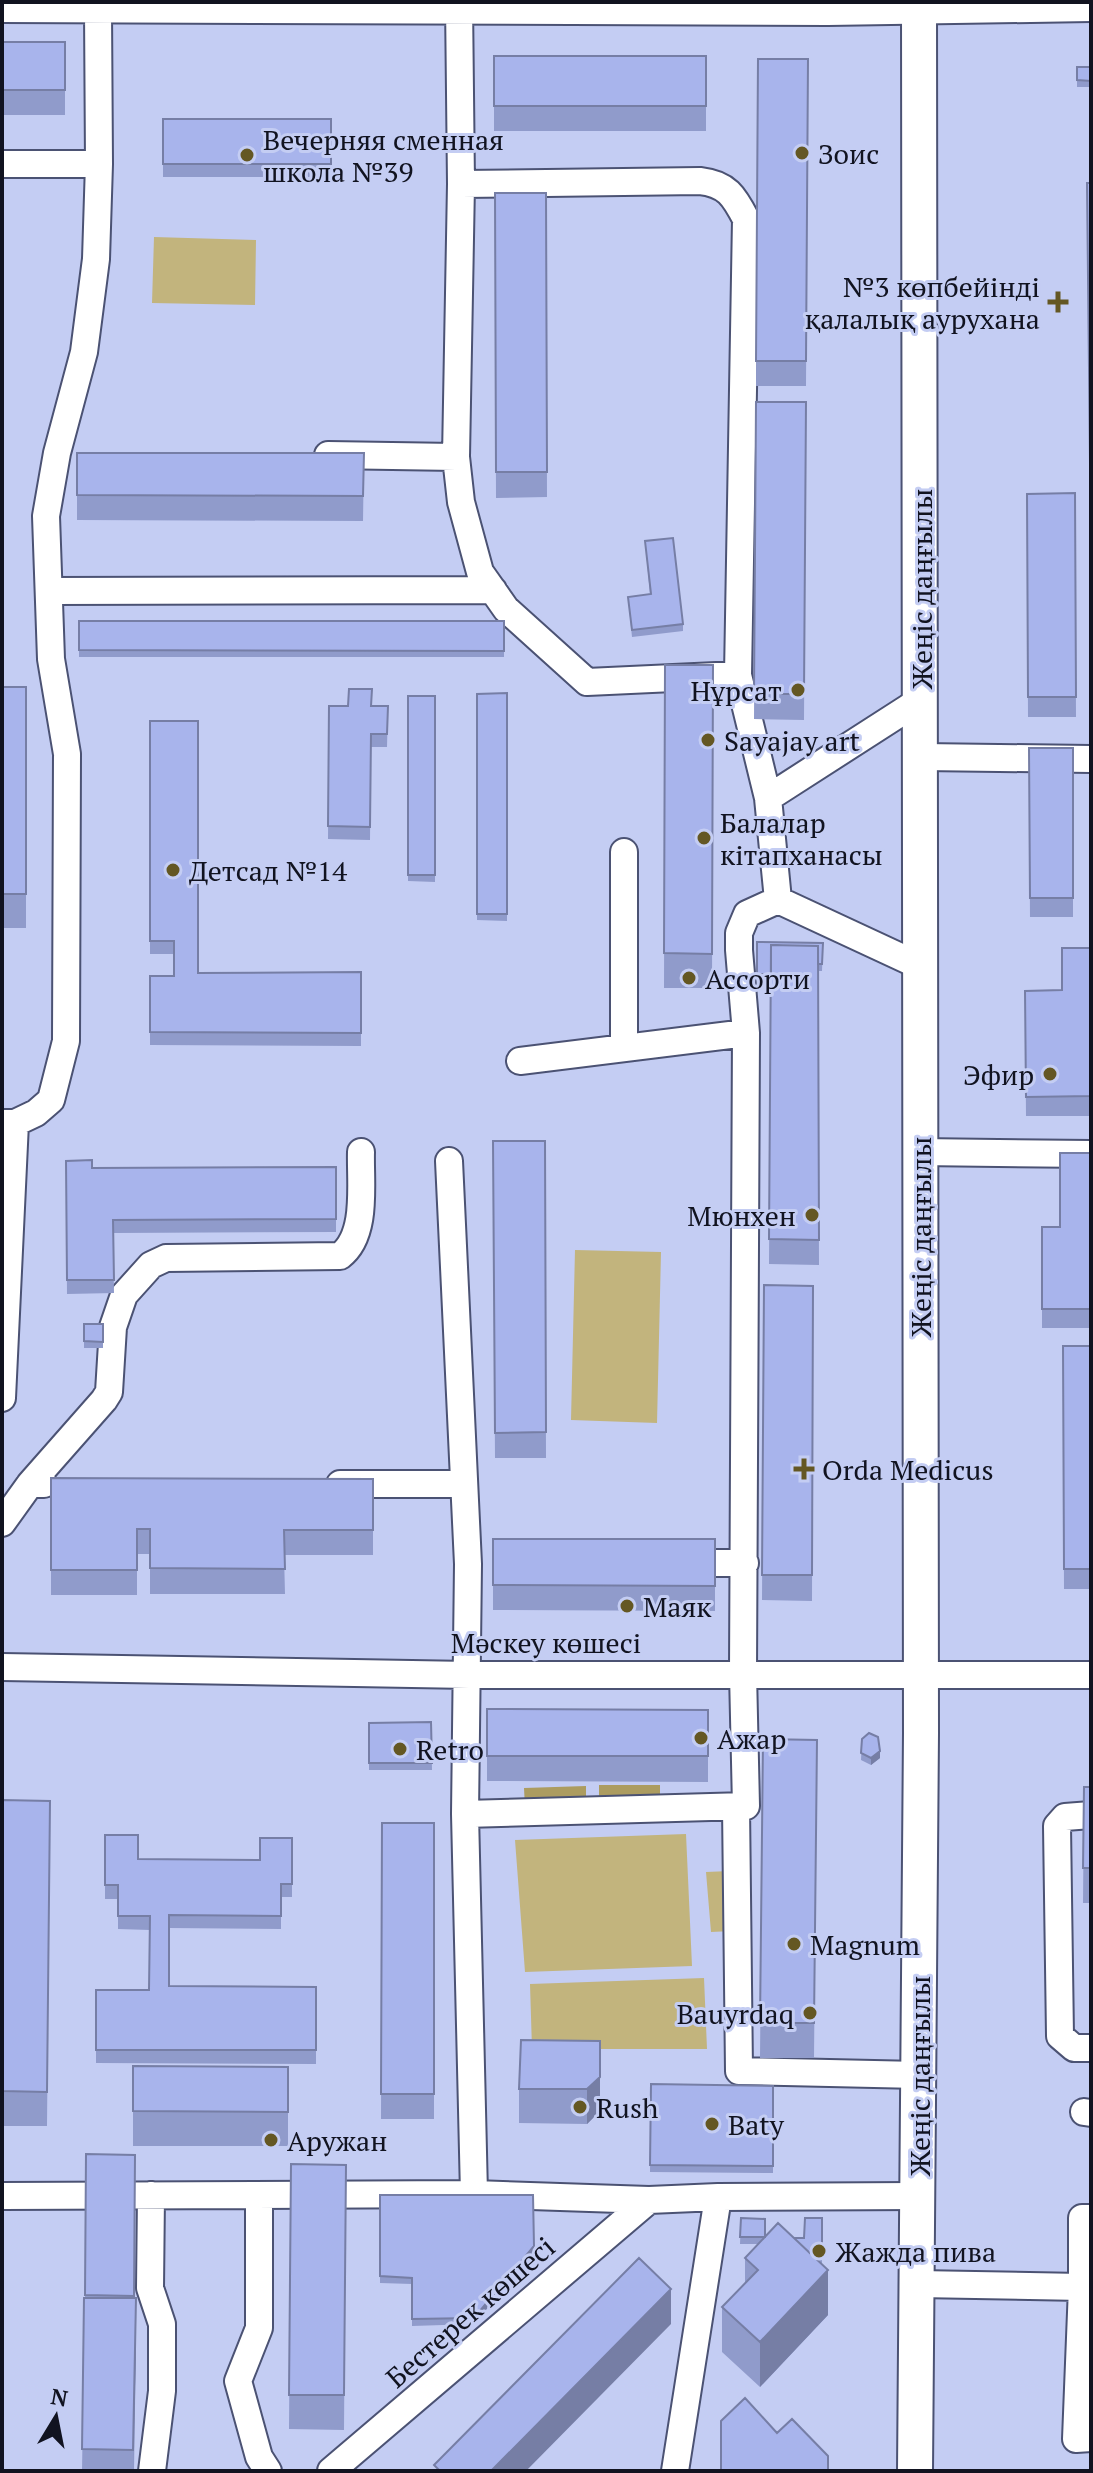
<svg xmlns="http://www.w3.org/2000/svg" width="1093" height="2473" viewBox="0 0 1093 2473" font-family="'PT Serif',serif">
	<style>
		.green { fill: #c2b47d }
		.forest { fill: #ac9c60 }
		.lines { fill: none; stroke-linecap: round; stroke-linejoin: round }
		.minor-casing { stroke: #4b5273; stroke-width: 30 }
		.major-casing { stroke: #4b5273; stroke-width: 38 }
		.minor { stroke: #fff; stroke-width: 26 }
		.major { stroke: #fff; stroke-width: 34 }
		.wall { fill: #909bcb }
		.shaded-wall { fill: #767ea5 }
		.building { fill: #a8b4ec; stroke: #767ea5; stroke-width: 2 }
		.poi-dot { fill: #645723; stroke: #c4cdf3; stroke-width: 3 }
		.labels { text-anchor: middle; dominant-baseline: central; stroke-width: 6; stroke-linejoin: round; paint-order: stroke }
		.poi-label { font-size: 28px; fill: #111320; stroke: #c4cdf3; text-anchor: start }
		.street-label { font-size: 28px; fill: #111320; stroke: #c4cdf3 }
	</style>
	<rect width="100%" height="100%" fill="#c4cdf3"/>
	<path class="green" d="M154,237L256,240L255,305L152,303Z
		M575,1250L661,1252L657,1423L571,1420Z
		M686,1834L692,1966L525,1972L515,1840Z
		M730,1871L732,1931L711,1932L706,1872Z
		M704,1978L707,2049H532L530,1984Z"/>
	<path class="forest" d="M599,1785H660V1804L599,1806Z
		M586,1786V1806L525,1808L524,1788Z"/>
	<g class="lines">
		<g class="minor-casing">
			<path id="minor" d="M459,2L461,184L456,457L461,502L480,572L506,609L587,682L738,675L746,219C734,196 727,184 700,181L461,184
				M2,9L828,12L1091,8
				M2,164H99L98,10
				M328,455L456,457
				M50,591L493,590
				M922,757L1091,759
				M768,798L922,699
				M624,852V1048
				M778,900L920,966
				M520,1061L746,1033
				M2,1123H15L36,1113L51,1100L66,1041L67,754L51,659L46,516L57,453L84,352L96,259L99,164
				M919,1152L1091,1154
				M449,1161L468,1564L465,1814L474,2194
				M2,1398L15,1123
				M30,1484L104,1400L109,1392L113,1327L124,1295L151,1265L166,1258L340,1256C368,1235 360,1183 361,1152
				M340,1484H464
				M2,1523L30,1484H44
				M680,1563H745
				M2,1667L469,1675H1091
				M736,1806L739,2071L919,2075
				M465,1814L746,1806L743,1673L746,1033L739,950V933L747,914L778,900L768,798L738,675
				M1091,1815L1065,1817L1057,1826L1060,2036L1074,2048H1091
				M1084,2112L1091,2113
				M151,2195L150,2288L162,2324V2391L152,2471
				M2,2196L474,2194L649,2200L718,2197L918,2196
				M259,2196V2328L238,2381L259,2457L268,2471
				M918,2284L1082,2287L1076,2439L1091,2438
				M1082,2287V2218H1091
				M331,2471L649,2200
				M675,2471L718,2197"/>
		</g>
		<g class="major-casing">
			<path id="major" d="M915,2471L921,1733L919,2"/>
		</g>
		<use href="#minor" class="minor"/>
		<use href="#major" class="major"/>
	</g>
	<path class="wall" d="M2,42H65V115H2Z
		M494,56H706V131H494Z
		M758,59H808L806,386H756Z
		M1077,67H1091V87H1077Z
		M163,119H331V177H163Z
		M1091,183V483H1090L1087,203Z
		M495,193H546L547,497L496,498Z
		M756,402H806L804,720L754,719Z
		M77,453H364L363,521L77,520Z
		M1075,493L1076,717H1028L1027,494Z
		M645,541L683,624V631L632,637L628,597L650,594Z
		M79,621H504V657H79Z
		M665,665H713L712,988H664Z
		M2,687H26V928H2Z
		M507,693V921L477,920V694Z
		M408,696H435V882L408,881Z
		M329,706H388L387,747H371L370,840L328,839Z
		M150,721L198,973L361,972V1046L150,1045V976H174V954H150Z
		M1029,748H1073V917H1030Z
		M757,942L823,943L822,971H818L819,1265L769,1264L771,981H757Z
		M1091,948V1116H1026L1025,991L1062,990Z
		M493,1141H545L546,1458H495Z
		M1091,1153V1328H1042V1227H1060Z
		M66,1161L92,1168L336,1167V1232L113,1233L114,1293L67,1294Z
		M764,1285L813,1286L812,1601L762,1600Z
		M84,1324H103V1348H84Z
		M1063,1346H1091V1589H1064Z
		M51,1478L373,1479V1555H284L285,1594H150V1554H137V1595H51Z
		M493,1539H715V1611L493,1610Z
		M487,1709L708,1710V1782L487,1781Z
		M431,1722L432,1770H369V1723Z
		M763,1739L817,1740L814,2058H760Z
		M862,1739L880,1758L871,1765L861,1760Z
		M1084,1787H1091V1903H1083Z
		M2,1800L50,1801L47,2126H2Z
		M382,1823H434V2119H381Z
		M105,1835L138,1859L260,1860L292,1838V1897H281V1929L169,1928V1986L316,1987V2064L96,2063V1990H149L150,1930L118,1929V1899H105Z
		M600,2041V2111L587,2124L519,2123V2089Z
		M133,2066L288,2067V2146H133Z
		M651,2084L773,2086V2173L650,2172Z
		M135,2155L134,2298L136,2343L134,2471H82L85,2295Z
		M291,2164L346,2165L344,2430L289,2429Z
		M380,2195L534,2253L474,2324L412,2326V2284L380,2283Z
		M741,2218L765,2237L804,2238L822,2218V2263L828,2315L760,2387L722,2352V2307L745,2284V2258L758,2244H740Z"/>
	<path class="shaded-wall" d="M880,1751V1758L871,1765V1758Z
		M600,2077V2111L587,2124V2089Z
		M534,2246V2253L474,2324V2318Z
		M828,2270V2315L760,2387V2342Z
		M671,2289V2324L526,2471H491Z
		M136,2298V2343L133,2471Z"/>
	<path class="building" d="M2,42H65V90H2Z
		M494,56H706V106H494Z
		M758,59H808L806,361H756Z
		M1077,67H1091V81L1077,80Z
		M163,119H331V164H163Z
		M1087,183H1091V463H1090Z
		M495,193H546L547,472H496Z
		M756,402H806L804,694H754Z
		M77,453H364L363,496L77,495Z
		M1075,493L1076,697H1028L1027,494Z
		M673,538L683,624L632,630L628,597L651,594L645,541Z
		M79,621H504V651L79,650Z
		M665,665H713L712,954L664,953Z
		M2,687H26V894H2Z
		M349,689H372L371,706H388L387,734H371L370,827L328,826L329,706H348Z
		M507,693V914H477V694Z
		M408,696H435V875H408Z
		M150,721H198V973L361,972V1033L150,1032V976H174V941H150Z
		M1029,748H1073V898H1030Z
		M757,942L823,943L822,964H818V946L771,945V974H757Z
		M771,945L818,946L819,1240L769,1239Z
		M1062,948H1091V1096L1026,1097L1025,991L1062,990Z
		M493,1141H545L546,1432L495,1433Z
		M1060,1153H1091V1309H1042V1227H1060Z
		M92,1160V1168L336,1167V1219L113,1220L114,1280H67L66,1161Z
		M764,1285L813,1286L812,1575H762Z
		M84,1324H103V1342L84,1341Z
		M1063,1346H1091V1569H1064Z
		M51,1478L373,1479V1530H284L285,1569L150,1568V1529H137V1570H51Z
		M493,1539H715V1586L493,1585Z
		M487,1709L708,1710V1756H487Z
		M431,1722L432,1763H369V1723Z
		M869,1733L878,1737L880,1751L871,1758L861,1753L862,1739Z
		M763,1739L817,1740L814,2023H760Z
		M1084,1787H1091V1868H1083Z
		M2,1800L50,1801L47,2092L2,2091Z
		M382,1823H434V2094H381Z
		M105,1835H138V1859L260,1860V1838H292V1884H281V1916L169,1915V1986L316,1987V2050H96V1990H149L150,1916H118V1885H105Z
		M521,2040L600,2041V2077L587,2089H519Z
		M133,2066L288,2067V2112L133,2111Z
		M651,2084L773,2086V2166L650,2165Z
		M86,2154L135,2155L134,2296L85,2295Z
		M291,2164L346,2165L344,2395H289Z
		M380,2195H533L534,2246L474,2318L412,2319V2278L380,2276Z
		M741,2218L765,2219V2237H740Z
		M805,2218H822V2257H814L794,2238H804Z
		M778,2223L828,2270L760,2342L722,2307L758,2270L745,2258Z
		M639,2258L671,2289L491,2471H440L434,2465Z
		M84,2298H136L133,2450L82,2449Z
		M745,2398L777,2433L792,2419L828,2456V2471H721V2421Z"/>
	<g class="poi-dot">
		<circle cx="802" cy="153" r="8"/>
		<circle cx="247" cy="155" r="8"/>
		<path d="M1054 290h8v8h8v8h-8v8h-8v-8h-8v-8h8z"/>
		<circle cx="798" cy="690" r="8"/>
		<circle cx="708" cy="740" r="8"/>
		<circle cx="704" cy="838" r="8"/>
		<circle cx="173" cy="870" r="8"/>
		<circle cx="689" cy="978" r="8"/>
		<circle cx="1050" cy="1074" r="8"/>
		<circle cx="812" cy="1215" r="8"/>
		<path d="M800 1457h8v8h8v8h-8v8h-8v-8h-8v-8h8z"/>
		<circle cx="627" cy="1606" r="8"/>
		<circle cx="701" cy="1738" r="8"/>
		<circle cx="400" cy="1749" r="8"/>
		<circle cx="794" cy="1944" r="8"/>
		<circle cx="810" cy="2013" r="8"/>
		<circle cx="580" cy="2107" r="8"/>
		<circle cx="712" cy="2124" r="8"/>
		<circle cx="271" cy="2140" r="8"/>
		<circle cx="819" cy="2251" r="8"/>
	</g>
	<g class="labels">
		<g class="poi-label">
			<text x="263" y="139">Вечерняя сменная<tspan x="263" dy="32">школа №39</tspan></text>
			<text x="818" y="153">Зоис</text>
			<text x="1040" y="286" text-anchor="end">№3 көпбейінді<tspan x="1040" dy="32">қалалық аурухана</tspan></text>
			<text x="782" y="690" text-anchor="end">Нұрсат</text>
			<text x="724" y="740">Sayajay аrt</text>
			<text x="720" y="822">Балалар<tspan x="720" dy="32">кітапханасы</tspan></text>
			<text x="189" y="870">Детсад №14</text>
			<text x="705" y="978">Ассорти</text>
			<text x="1034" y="1074" text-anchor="end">Эфир</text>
			<text x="796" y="1215" text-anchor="end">Мюнхен</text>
			<text x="822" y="1469">Orda Medicus</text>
			<text x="643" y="1606">Маяк</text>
			<text x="717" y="1738">Ажар</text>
			<text x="416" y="1749">Retro</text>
			<text x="810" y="1944">Magnum</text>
			<text x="794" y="2013" text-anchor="end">Bauyrdaq</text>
			<text x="596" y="2107">Rush</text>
			<text x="728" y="2124">Baty</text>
			<text x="287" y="2140">Аружан</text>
			<text x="835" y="2251">Жажда пива</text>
		</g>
		<g class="street-label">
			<text transform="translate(921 589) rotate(-90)">Жеңіс даңғылы</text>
			<text transform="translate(920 1237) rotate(-90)">Жеңіс даңғылы</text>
			<text x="546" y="1642">Мәскеу көшесі</text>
			<text transform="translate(919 2076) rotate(-90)">Жеңіс даңғылы</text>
			<text transform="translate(470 2312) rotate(-41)">Бестерек көшесі</text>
		</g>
	</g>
	<rect width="1093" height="2473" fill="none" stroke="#111320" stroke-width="8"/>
	<g transform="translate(56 2417) rotate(10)" stroke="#c4cdf3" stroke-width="6" paint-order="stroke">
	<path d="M0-6L14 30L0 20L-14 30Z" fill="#111320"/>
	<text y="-12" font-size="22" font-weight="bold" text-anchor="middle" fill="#111320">N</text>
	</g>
</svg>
